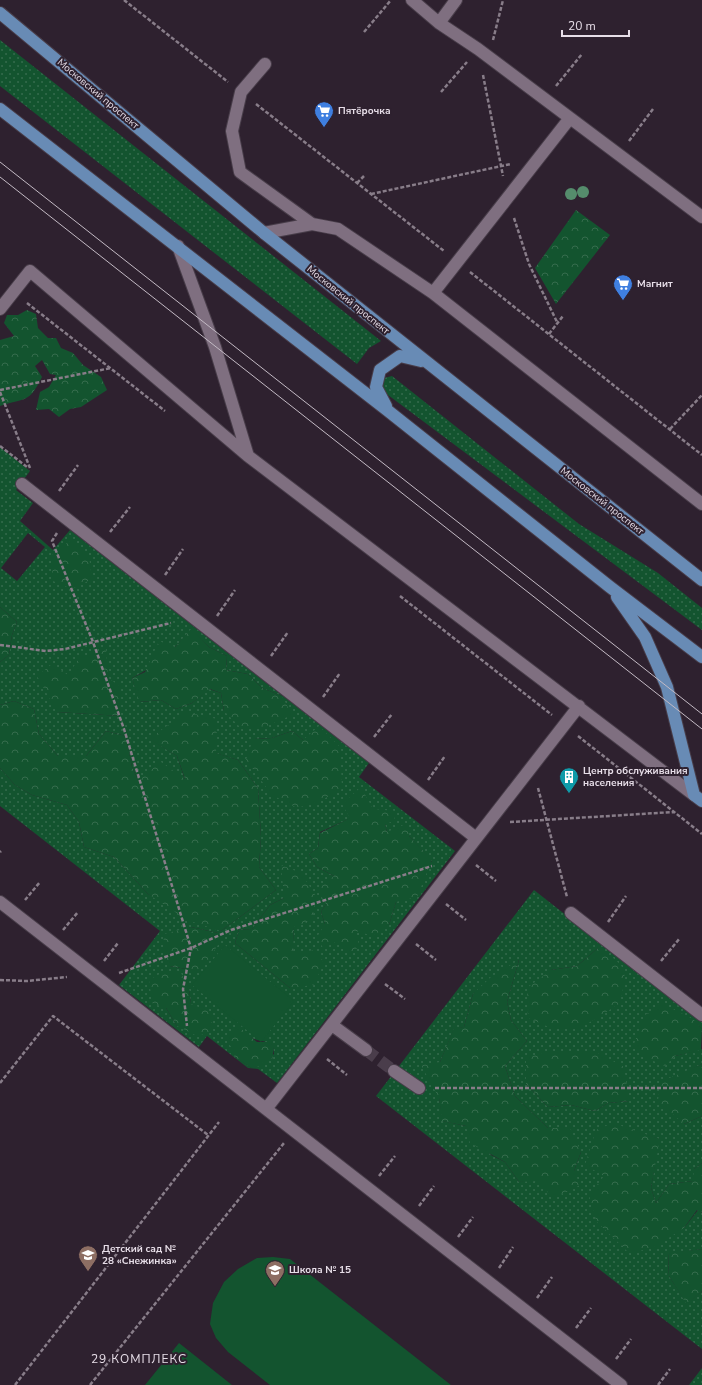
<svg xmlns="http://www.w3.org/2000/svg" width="702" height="1385" viewBox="0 0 702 1385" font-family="'Nunito Sans',sans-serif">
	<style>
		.grass { fill: url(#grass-dots); fill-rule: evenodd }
		.forest { fill: url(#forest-crowns) }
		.pitch { fill: #13542f }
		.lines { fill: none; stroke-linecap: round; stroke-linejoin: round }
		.minor-tunnel { stroke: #4a3d4b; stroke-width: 12; stroke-dasharray: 12 6; stroke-linecap: butt }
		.minor-casing { stroke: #483d49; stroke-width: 14 }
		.major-casing { stroke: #483d49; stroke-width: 14 }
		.path { stroke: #887d89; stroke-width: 2.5; stroke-dasharray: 4 2; stroke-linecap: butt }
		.minor { stroke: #7f6f80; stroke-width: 12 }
		.major { stroke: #688bb5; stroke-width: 12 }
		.tram { stroke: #c3bac4; stroke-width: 1 }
		.tree { fill: #558c6c }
		.labels { text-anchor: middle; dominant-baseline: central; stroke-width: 4; stroke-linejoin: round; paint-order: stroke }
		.street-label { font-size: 10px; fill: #e7dee8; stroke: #2e212f }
		.poi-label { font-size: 10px; font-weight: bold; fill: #e7dee8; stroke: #2e212f; text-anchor: start }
		.quarter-label { font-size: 12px; letter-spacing: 1px; fill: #e7dee8; stroke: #2e212f }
	</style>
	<defs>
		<pattern id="grass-dots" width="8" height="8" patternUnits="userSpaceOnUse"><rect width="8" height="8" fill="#13542f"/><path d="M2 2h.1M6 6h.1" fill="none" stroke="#356c4d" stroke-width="1.8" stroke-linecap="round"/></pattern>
		<pattern id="forest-crowns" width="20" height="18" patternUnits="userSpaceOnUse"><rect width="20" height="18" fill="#13542f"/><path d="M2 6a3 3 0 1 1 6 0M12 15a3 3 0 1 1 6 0" fill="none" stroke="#356c4d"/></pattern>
	</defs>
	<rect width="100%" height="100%" fill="#2e212f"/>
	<path class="grass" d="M0,40L381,341L369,348L357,364L0,86Z
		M392,376L579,524L658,573L702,608V630L384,392L381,388L384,378Z
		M0,447L30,471L16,490L33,503L20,521L53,550L70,530L369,763L359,777L455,851L277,1083L258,1069L248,1068L207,1036L199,1047L119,985L160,931L0,806V768L15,785L32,795L67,805L79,822L84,847L114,857L148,894L221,931L276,890L259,867L261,837L258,788L238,760L215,753L150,739L177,756L185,780H138L132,767L126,736L106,731L86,756H58L39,734L34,709L14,701L0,705V662L9,655L12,635L17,622L0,607ZM28,533L45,547L17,581L1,568ZM191,630L209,647L227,656L226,670L248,674L262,688L282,696L224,711L221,693L209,689L192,703L176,709L161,700L140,702L132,678C155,667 174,649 191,630ZM68,675L121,716L57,712ZM292,731L303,740L253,739L272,738ZM351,818L385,824L387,832L409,836L432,861L396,902L389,925L356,931L325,924L321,912L326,904L334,876L317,867L309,854L318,848L320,832ZM284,898L294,927L290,988L235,943L239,930L252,929L270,905ZM191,927L218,933L186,969L170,966L184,930ZM189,989L191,1004L177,1026L166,1008ZM250,1037C258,1042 267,1040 273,1046L274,1054L251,1068L233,1055V1049Z
		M534,890L702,1022V1029L692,1019L675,1056L702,1049V1064L684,1073V1124L702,1116V1163L694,1169V1181L669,1184L656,1203L651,1188L659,1139L637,1132L604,1176L684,1228L698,1210L702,1213V1249L668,1254L669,1276L687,1304L702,1291V1349L376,1096ZM598,948L582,1027L551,970L577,966ZM519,960L507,1002L511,1020L527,1041L505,1066L515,1096L548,1128L581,1152L574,1171L519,1182L505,1162L491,1155L466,1126L443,1121L439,1098L440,1062L454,1029L464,1027L473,994ZM526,1084L629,1101L608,1103L595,1111L571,1105L548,1107Z
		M702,1368V1385H689Z"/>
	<path class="forest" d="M576,210L610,235L556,304L535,268Z
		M27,310L36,314L38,328L48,338H56L61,348L73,353L83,365L101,377L107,390L81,407L70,409L59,417L49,409L36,410L40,392L49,387L56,375L50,374L42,360L35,366L42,377C28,404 27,397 0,406V340L14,336L4,323L7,315H18Z
		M72,539L89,556L92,579L72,589L53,581L51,556Z
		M0,607L17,622L12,635L9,655L0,662Z
		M191,629L209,647L227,656L226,670L248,674L262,688L282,696L292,715L267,726L242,729L224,711L221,693L210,689L192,703L176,709L161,700L139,702L132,678L145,672L159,641L175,647Z
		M106,649L108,678L120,686L121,716L57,712L37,676L52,664L68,675L80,657Z
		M14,701L34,709L39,734L58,756H86L106,731L126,736L132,767L138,780L161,762L185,779L177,756L149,739L186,712L217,719L216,753L238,760L258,788L261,837L259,867L276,890L221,931L187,920L148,894L114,857L84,847L79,822L67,805L32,795L15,785L0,768V705Z
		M319,726L340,747L342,789L318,802L297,808L272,795L246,760L253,739L272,738L292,731L303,740Z
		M361,787L373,809L396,811L394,821L385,824L387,832L408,823L409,836L432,860L417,897L396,902L389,925L373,936L356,931L359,945L352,955L336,942L323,948L317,937L325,924L321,912L326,904L317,889L334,876L317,867L309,854L318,848L320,833L350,818L342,804Z
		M281,865L301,873L316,896L312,920L294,927L293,952L318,950L324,964L313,985L290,988L235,943L239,930L252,929L270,905L284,898Z
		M191,927L218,933L220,942L206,963L195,975L186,969L170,966L163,955L164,934Z
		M598,948C628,967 629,969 619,1004L582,1027L551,1028L528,1018L527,988L551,970L577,966Z
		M519,960L507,1002L511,1020L527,1041L505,1066L515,1096L548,1128H570L581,1152L574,1171L580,1185L553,1199L539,1181L519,1182L505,1162L470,1143L466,1126L442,1121L439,1098L421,1065L440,1062L454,1028L464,1027L473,994L491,977Z
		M165,971L181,973L189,989L191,1004L211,1012L213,1032L197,1036L177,1026L166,1008L152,1003L149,980Z
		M661,1003L693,1019L702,1029L701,1050L675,1056L665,1066L649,1059L634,1044L644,1016Z
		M239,1027L257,1042H268L274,1046L272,1061H264L261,1066L251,1068L232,1055L233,1049L228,1043V1036L232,1030Z
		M548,1051L598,1053L624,1067L629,1101L608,1103L595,1111L571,1105L548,1107L526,1084V1058Z
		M702,1064V1116L684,1124L658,1101L660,1082Z
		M613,1123L660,1139L651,1188L656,1203L669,1184L693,1181L694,1169L702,1163V1213L697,1210L684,1228L653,1248L629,1253L596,1221L589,1195L604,1176L585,1165L596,1130Z
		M702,1249V1291L687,1305L669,1276L668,1253Z"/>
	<path class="pitch" d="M225,945L294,1001L261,1042L192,985Z
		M273,1257L290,1259L451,1385H270L228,1352L216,1338L210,1324L213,1303L224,1282L238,1269L257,1258Z
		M179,1343L232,1385H145Z"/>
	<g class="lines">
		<path class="minor-tunnel" d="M366,1050L394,1071"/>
		<g class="minor-casing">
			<path id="minor" d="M412,0L439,23L478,49L702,217
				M439,23L456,0
				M265,64L241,92L232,131L240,172L312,224
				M264,233L312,224L338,229L433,293L702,504
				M178,246L215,347L248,456
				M433,293L570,118
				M0,309L30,271L248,456L694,795
				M22,484L476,838
				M0,902L621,1385
				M571,913L702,1015
				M332,1025L366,1050
				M394,1071L419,1088
				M266,1109L579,706"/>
		</g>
		<g class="major-casing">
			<path id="major" d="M0,13L264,233L702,580
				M0,109L387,410L610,587L702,657
				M386,406L376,387L380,370L400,356L421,361
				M617,597L645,637L667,687L694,795L702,801"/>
		</g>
		<path class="path" d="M124,0L228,82
			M364,32L391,0
			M493,40L503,0
			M483,75L503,176
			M556,86L582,54
			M441,92L467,62
			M256,104L444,251
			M629,141L653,109
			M357,183L364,176
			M371,194L511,164
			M514,218L529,264L557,322
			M470,272L702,455
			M27,303L165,411
			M549,334L563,316
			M0,390L111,368
			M0,392L30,468
			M670,429L702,395
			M0,446L27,467
			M59,491L78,465
			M110,532L130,507
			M57,533L52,541L93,642L124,729L191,948L183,989L187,1026
			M165,575L183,549
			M400,596L552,715
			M217,616L235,590
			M0,645L46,651L65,649L171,623
			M271,656L288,632
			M323,697L340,673
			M578,736L702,834
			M374,737L392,714
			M428,780L445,756
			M538,788L567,897
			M510,822L674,812
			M0,852L1,851
			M476,865L496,881
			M25,900L40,882
			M446,904L466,920
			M608,922L626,896
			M63,930L78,912
			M416,944L436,960
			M104,961L118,943
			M661,961L680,938
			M119,973L191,948L231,930L432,866
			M0,980L27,981L67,977
			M385,984L405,999
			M327,1059L347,1075
			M0,1083L53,1016L208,1135
			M435,1088H702
			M379,1176L395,1156
			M419,1206L434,1186
			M458,1237L473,1217
			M499,1268L513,1247
			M537,1298L552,1277
			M576,1328L591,1308
			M616,1359L631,1339
			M15,1385L219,1122
			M90,1385L284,1143
			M658,1385L670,1369"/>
		<use href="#minor" class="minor"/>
		<use href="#major" class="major"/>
		<path class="tram" d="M0,162L702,714
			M0,177L702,729"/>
	</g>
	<g class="tree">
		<circle cx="583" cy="192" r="6"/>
		<circle cx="571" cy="194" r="6"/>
	</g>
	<defs>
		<g id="supermarket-pin" transform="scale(1)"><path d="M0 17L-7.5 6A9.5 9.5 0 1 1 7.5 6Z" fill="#3f7fe0" stroke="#2e212f"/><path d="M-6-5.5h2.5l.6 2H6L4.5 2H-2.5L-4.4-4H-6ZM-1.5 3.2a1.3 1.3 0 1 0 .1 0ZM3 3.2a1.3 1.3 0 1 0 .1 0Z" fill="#fff"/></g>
		<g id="building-pin" transform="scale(1)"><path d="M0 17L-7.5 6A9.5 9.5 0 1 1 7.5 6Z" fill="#0f9aa8" stroke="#2e212f"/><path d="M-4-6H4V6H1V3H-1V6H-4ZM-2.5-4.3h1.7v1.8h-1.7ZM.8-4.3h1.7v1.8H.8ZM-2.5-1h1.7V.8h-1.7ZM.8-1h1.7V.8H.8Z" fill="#fff"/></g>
		<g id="school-pin" transform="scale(1)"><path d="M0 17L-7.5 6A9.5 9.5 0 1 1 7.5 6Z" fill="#8d6e63" stroke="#2e212f"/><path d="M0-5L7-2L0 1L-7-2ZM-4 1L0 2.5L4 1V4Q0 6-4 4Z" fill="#fff"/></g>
	</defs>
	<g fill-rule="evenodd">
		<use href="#supermarket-pin" x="324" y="111"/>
		<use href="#supermarket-pin" x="623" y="284"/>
		<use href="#building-pin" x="569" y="777"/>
		<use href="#school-pin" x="88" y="1255"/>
		<use href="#school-pin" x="275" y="1270"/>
	</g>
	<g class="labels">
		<g class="street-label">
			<text transform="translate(98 94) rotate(40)">Московский проспект</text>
			<text transform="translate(348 300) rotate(39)">Московский проспект</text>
			<text transform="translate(602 501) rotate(38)">Московский проспект</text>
		</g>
		<g class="poi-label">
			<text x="338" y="111">Пятёрочка</text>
			<text x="637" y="284">Магнит</text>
			<text x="583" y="771">Центр обслуживания<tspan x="583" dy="12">населения</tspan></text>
			<text x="102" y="1249">Детский сад №<tspan x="102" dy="12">28 «Снежинка»</tspan></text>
			<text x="289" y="1270">Школа № 15</text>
		</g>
		<g class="quarter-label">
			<text x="139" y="1359">29 КОМПЛЕКС</text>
		</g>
	</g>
	<path d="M562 30v6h67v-6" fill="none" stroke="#e7dee8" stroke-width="2"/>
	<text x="568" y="30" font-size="12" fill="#e7dee8" stroke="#2e212f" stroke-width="3" paint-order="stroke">20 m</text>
</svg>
